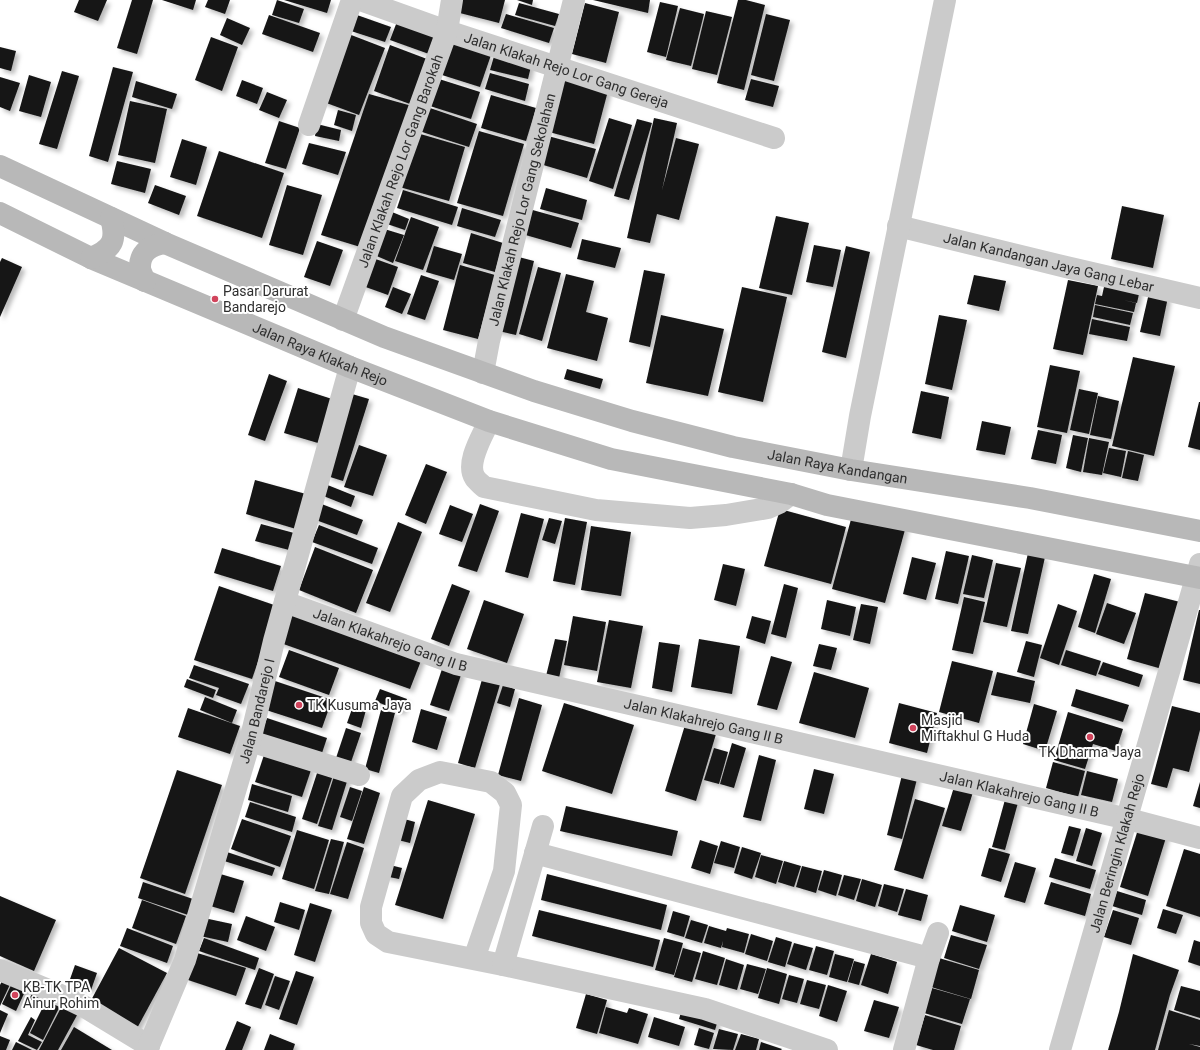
<svg xmlns="http://www.w3.org/2000/svg" width="1200" height="1050" viewBox="0 0 1200 1050" font-family="Roboto,sans-serif">
	<style>
		.building { fill: #151515; filter: url(#shadow) }
		.lines { fill: none; stroke-linecap: round; stroke-linejoin: round }
		.minor { stroke: #cbcbcb; stroke-width: 22 }
		.tertiary { stroke: #cbcbcb; stroke-width: 22 }
		.secondary { stroke: #b8b8b8; stroke-width: 22 }
		.poi-dot { fill: #d1445c; stroke: #fff; stroke-width: 1.5 }
		.labels { text-anchor: middle; dominant-baseline: central; stroke-width: 4; stroke-linejoin: round; paint-order: stroke }
		.street-label { font-size: 14px; fill: #2e2e2e; stroke: #fff }
		.poi-label { font-size: 14px; fill: #2e2e2e; stroke: #fff; text-anchor: start }
	</style>
	<defs>
		<filter id="shadow"><feDropShadow dx="3.5" dy="3.5" stdDeviation="2" flood-color="#0004"/></filter>
	</defs>
	<rect width="100%" height="100%" fill="#fff"/>
	<path class="building" d="M79,0H107L98,21L74,12Z
		M132,0H153L137,54L117,48Z
		M162,0H196L193,10Z
		M208,0H230L225,14L205,7Z
		M277,0L304,9L299,23L272,15Z
		M284,0H331L327,13Z
		M455,0H505L499,23L452,11Z
		M517,0H533L532,5Z
		M593,0H650L648,13Z
		M738,0H746L765,5L744,90L717,83Z
		M660,2L678,6L666,57L647,52Z
		M519,3L559,14L555,26L515,15Z
		M585,3L619,12L606,63L572,54Z
		M680,8L704,14L691,66L666,60Z
		M706,11L732,17L717,75L692,69Z
		M506,14L554,28L549,43L501,28Z
		M766,14L790,20L774,81L751,75Z
		M269,15L320,33L313,52L262,34Z
		M357,15L391,27L385,42L351,31Z
		M227,18L250,28L242,45L220,35Z
		M398,19L437,33L429,54L390,40Z
		M346,33L385,48L359,115L321,101Z
		M211,37L238,47L222,91L195,80Z
		M452,42L491,55L480,87L442,75Z
		M390,45L427,59L410,104L374,91Z
		M0,47L16,51L11,71L0,68Z
		M495,53L532,62L528,79L490,70Z
		M113,67L133,72L108,162L89,156Z
		M62,71L79,76L57,149L39,144Z
		M490,73L529,84L525,101L485,89Z
		M29,75L51,82L41,117L19,111Z
		M564,75L609,87L594,144L549,132Z
		M0,77L20,83L10,111L0,107Z
		M439,79L480,92L471,119L430,106Z
		M751,79L779,86L773,107L745,100Z
		M242,80L263,88L257,104L236,96Z
		M136,81L177,94L172,109L132,97Z
		M267,92L287,100L279,118L259,110Z
		M369,94L412,106L367,249L321,235Z
		M491,95L536,108L526,141L481,128Z
		M130,101L167,109L155,163L118,155Z
		M427,107L477,124L469,147L419,131Z
		M338,110L356,115L352,131L334,125Z
		M609,118L632,125L613,189L589,181Z
		M654,118L677,123L662,190L676,138L699,144L679,220L657,214L650,243L627,238Z
		M637,119L652,123L629,200L614,196Z
		M279,121L300,128L286,169L265,163Z
		M317,124L341,130L339,141L315,136Z
		M479,131L524,144L503,216L457,203Z
		M417,133L465,147L449,201L396,186Z
		M548,136L596,149L587,178L540,164Z
		M182,139L207,147L196,185L170,177Z
		M309,143L346,152L338,175L302,164Z
		M219,151L284,173L262,238L197,216Z
		M117,161L151,169L145,193L111,184Z
		M155,185L186,196L179,215L148,203Z
		M287,185L322,195L303,255L269,245Z
		M546,188L587,200L582,220L540,209Z
		M403,190L458,207L452,225L397,208Z
		M1122,206L1164,215L1153,268L1111,259Z
		M462,208L501,220L495,237L457,226Z
		M529,209L579,223L571,248L522,234Z
		M392,212L409,219L405,230L387,224Z
		M776,216L809,223L792,295L759,288Z
		M411,217L439,227L423,270L395,261Z
		M381,228L404,235L393,263L372,254Z
		M471,233L503,243L495,272L463,263Z
		M582,239L621,248L615,268L577,259Z
		M317,241L343,250L330,286L304,277Z
		M814,245L841,250L833,287L806,282Z
		M434,246L462,254L454,280L426,272Z
		M846,246L870,252L846,358L822,352Z
		M511,255L534,261L516,335L494,330Z
		M370,257L398,267L388,295L360,285Z
		M2,258L22,267L0,317V262Z
		M460,265L495,275L478,339L443,330Z
		M538,267L561,273L542,341L519,334Z
		M644,270L665,274L650,347L629,342Z
		M566,274L594,281L586,312L608,318L597,361L547,348Z
		M421,275L439,281L425,320L407,314Z
		M974,275L1006,281L999,311L967,304Z
		M1106,278L1141,285L1137,303L1123,300L1136,303L1134,312L1095,304L1097,295L1102,296Z
		M1068,280L1098,286L1083,355L1053,349Z
		M393,287L411,294L402,314L385,307Z
		M742,287L787,297L763,402L718,392Z
		M1149,293L1168,297L1160,336L1140,332Z
		M1095,305L1133,313L1130,325L1093,317Z
		M661,315L724,329L708,396L646,383Z
		M939,315L967,320L952,390L925,384Z
		M1092,319L1130,327L1127,341L1089,334Z
		M1133,357L1175,366L1154,456L1112,446Z
		M1050,365L1080,371L1067,433L1037,427Z
		M567,369L603,379L600,389L564,379Z
		M269,374L287,381L265,441L248,435Z
		M298,388L332,399L318,443L284,433Z
		M1079,389L1098,393L1089,434L1070,430Z
		M921,391L949,397L941,439L912,433Z
		M352,394L369,399L343,481L327,476Z
		M1098,396L1119,401L1111,439L1090,435Z
		M1199,402H1200V450L1188,447Z
		M982,421L1011,427L1005,455L976,450Z
		M1038,430L1062,435L1056,464L1031,459Z
		M1073,435L1088,438L1081,472L1066,468Z
		M1089,438L1109,442L1102,475L1083,472Z
		M359,445L387,455L373,496L344,487Z
		M1109,448L1126,451L1121,477L1103,473Z
		M1128,451L1144,455L1138,481L1122,478Z
		M426,464L447,472L426,524L405,515Z
		M255,480L306,494L296,529L246,514Z
		M325,484L355,496L351,507L321,495Z
		M319,503L363,520L357,535L313,519Z
		M480,504L499,511L477,572L458,566Z
		M450,505L473,514L462,542L439,534Z
		M780,509L846,527L831,584L764,566Z
		M853,512L906,526L885,603L832,589Z
		M521,513L544,519L528,578L505,572Z
		M549,518L562,521L555,544L542,540Z
		M565,518L587,522L575,585L553,581Z
		M398,522L422,532L390,612L366,603Z
		M261,524L294,533L289,550L255,541Z
		M319,525L378,548L372,564L312,542Z
		M591,526L631,532L621,596L581,590Z
		M315,547L373,570L356,613L299,590Z
		M222,548L281,566L273,591L214,573Z
		M946,551L969,556L958,604L935,599Z
		M1028,553L1045,557L1028,634L1011,631Z
		M972,555L993,560L984,598L963,594Z
		M912,557L936,563L926,600L903,594Z
		M996,563L1021,568L1007,627L983,622Z
		M723,564L745,569L736,606L714,600Z
		M1094,574L1111,579L1095,633L1078,627Z
		M452,584L470,591L449,646L431,639Z
		M784,584L798,588L786,638L771,634Z
		M219,586L277,606L252,679L194,660Z
		M1145,593L1180,602L1162,669L1127,659Z
		M964,597L985,602L973,654L952,650Z
		M484,600L524,614L507,663L467,649Z
		M827,600L856,607L850,636L821,629Z
		M1107,603L1136,613L1124,644L1096,634Z
		M861,604L878,607L870,644L853,640Z
		M1058,604L1077,611L1059,665L1040,658Z
		M288,605L424,653L410,689L275,641Z
		M1199,610H1200V684L1183,680Z
		M573,616L606,622L597,671L564,665Z
		M752,616L771,621L765,644L746,638Z
		M609,620L643,626L631,688L597,682Z
		M555,639L567,641L559,678L546,676Z
		M699,639L740,646L732,694L691,687Z
		M1026,641L1042,645L1034,677L1017,672Z
		M659,642L680,645L672,692L652,688Z
		M819,644L837,648L831,670L813,666Z
		M289,650L339,668L329,695L279,677Z
		M1066,650L1101,661L1096,676L1061,665Z
		M771,656L792,662L777,710L757,705Z
		M952,661L993,671L979,723L939,712Z
		M1103,662L1143,675L1139,687L1098,674Z
		M194,665L249,684L241,704L216,695L219,688L189,678Z
		M443,666L462,672L449,711L430,705Z
		M814,672L869,688L855,738L799,723Z
		M997,672L1035,681L1030,703L991,695Z
		M483,676L501,681L475,768L458,763Z
		M187,679L216,690L213,698L184,687Z
		M275,681L332,700L322,728L266,710Z
		M503,685L515,689L510,707L497,703Z
		M380,689L407,699L402,712L375,701Z
		M1076,689L1129,705L1123,722L1071,706Z
		M205,697L237,710L232,723L200,710Z
		M519,698L542,705L521,781L498,775Z
		M564,703L634,725L612,794L542,771Z
		M899,703L937,713L927,753L889,743Z
		M1034,704L1057,711L1045,751L1023,744Z
		M353,706L366,710L361,728L347,723Z
		M1172,706L1200,713V730L1189,772L1173,768L1167,788L1151,784Z
		M188,708L240,726L230,754L178,737Z
		M421,709L447,717L437,750L412,742Z
		M381,710L395,713L379,773L365,769Z
		M1068,712L1123,729L1116,751L1093,744L1085,769L1054,760Z
		M267,718L327,738L320,759L260,738Z
		M685,725L716,734L696,801L665,791Z
		M346,728L361,733L350,765L335,761Z
		M732,743L746,748L734,788L720,784Z
		M714,748L728,752L719,784L704,780Z
		M265,752L312,767L302,797L255,782Z
		M759,755L776,760L761,821L743,817Z
		M1053,762L1085,771L1078,797L1046,788Z
		M319,767L334,772L317,824L302,819Z
		M814,769L834,774L824,814L804,809Z
		M177,770L222,785L185,894L140,878Z
		M336,770L349,775L332,830L318,826Z
		M903,771L918,775L902,839L887,835Z
		M1087,771L1118,779L1112,802L1081,795Z
		M1200,782V808L1193,806Z
		M252,784L292,796L288,812L248,800Z
		M350,787L362,791L352,821L340,817Z
		M364,787L380,793L364,844L347,839Z
		M954,787L973,792L961,831L942,826Z
		M1006,796L1019,799L1005,850L992,847Z
		M915,799L945,808L923,879L894,870Z
		M428,800L475,814L443,919L395,905Z
		M250,802L296,817L292,832L245,817Z
		M566,806L678,831L672,856L560,831Z
		M397,817L415,822L410,843L390,838Z
		M242,819L291,836L280,867L231,849Z
		M1140,823L1168,831L1148,896L1120,887Z
		M1069,826L1081,829L1073,856L1061,853Z
		M1086,828L1102,833L1092,866L1076,861Z
		M297,830L329,840L314,889L282,879Z
		M331,839L344,842L329,894L315,891Z
		M700,840L718,846L710,874L691,868Z
		M721,841L740,847L734,868L714,863Z
		M347,842L364,848L348,899L330,894Z
		M742,847L761,853L752,879L734,873Z
		M989,848L1010,854L1001,882L981,876Z
		M1184,849L1200,854V917L1166,906Z
		M224,851L275,868L272,876L221,860Z
		M761,855L783,861L776,884L755,877Z
		M1055,858L1096,870L1090,889L1049,877Z
		M784,861L801,866L794,887L778,882Z
		M1015,862L1036,868L1025,903L1004,897Z
		M386,864L402,868L399,879L384,876Z
		M802,866L822,871L816,893L796,887Z
		M824,870L842,875L836,896L818,890Z
		M217,873L244,881L234,913L207,905Z
		M547,874L667,905L661,930L541,900Z
		M844,875L861,879L854,900L838,895Z
		M862,879L882,885L875,907L856,901Z
		M143,882L193,899L188,915L138,898Z
		M1051,882L1091,894L1085,916L1044,904Z
		M884,884L904,889L897,912L878,906Z
		M906,889L928,895L921,921L898,915Z
		M1117,891L1146,900L1142,915L1112,906Z
		M0,896L56,920L34,971L0,956Z
		M142,900L186,916L176,944L132,928Z
		M280,902L305,910L299,930L274,922Z
		M310,903L332,910L315,962L294,955Z
		M960,905L995,915L987,942L952,931Z
		M1163,909L1183,915L1176,934L1157,928Z
		M539,910L660,940L653,967L532,936Z
		M1113,910L1139,918L1131,945L1104,937Z
		M673,911L690,916L684,937L667,932Z
		M246,916L275,927L266,951L237,940Z
		M204,918L232,924L228,942L200,936Z
		M691,920L708,925L702,943L685,938Z
		M709,926L726,931L727,928L749,934L744,953L722,947L723,941L721,948L704,943Z
		M127,928L173,946L167,963L120,946Z
		M751,934L773,941L767,961L745,954Z
		M951,935L987,945L979,969L944,958Z
		M776,937L792,942L785,967L768,962Z
		M204,938L259,958L255,970L199,951Z
		M664,938L683,943L674,975L655,970Z
		M1194,940L1200,942V966L1188,962Z
		M794,943L813,948L806,970L787,964Z
		M816,946L834,951L827,975L809,970Z
		M119,948L167,973L135,1032L88,1006Z
		M683,948L701,953L692,982L674,977Z
		M703,951L725,958L717,985L695,979Z
		M194,952L246,968L236,996L185,979Z
		M835,954L854,959L847,982L829,977Z
		M871,954L897,962L888,994L861,985Z
		M1133,954L1179,970L1170,995L1155,1050H1108L1119,1012Z
		M939,958L979,970L971,999L931,987Z
		M726,959L744,965L737,990L719,985Z
		M854,961L865,964L859,985L848,982Z
		M747,964L766,969L758,994L740,989Z
		M75,965L97,973L91,990L69,982Z
		M259,968L274,974L261,1009L245,1004Z
		M767,968L787,974L779,1004L758,998Z
		M296,971L314,977L297,1025L279,1019Z
		M789,975L804,979L797,1003L782,999Z
		M275,976L290,981L279,1010L265,1005Z
		M4,977L12,980L0,1006V985Z
		M14,979L28,985L16,1011L2,1004Z
		M807,980L826,985L819,1009L800,1004Z
		M37,985L45,989L37,1003L29,999Z
		M828,985L847,991L837,1022L819,1016Z
		M1181,986L1200,991V1018L1174,1010Z
		M932,988L970,999L962,1024L924,1013Z
		M586,994L607,1000L597,1034L576,1028Z
		M48,997L61,1004L43,1040L30,1033Z
		M66,998L82,1006L58,1050H39Z
		M874,1000L899,1007L889,1038L864,1031Z
		M606,1007L627,1013L629,1008L648,1014L638,1044L599,1033Z
		M682,1009L718,1020L715,1030L679,1019Z
		M0,1010L8,1014L0,1033Z
		M1169,1010L1200,1020V1046L1189,1044L1200,1047V1050H1158Z
		M925,1015L961,1026L954,1050H933L916,1045Z
		M31,1017L35,1020L28,1035L42,1042L37,1050L18,1041Z
		M654,1017L685,1027L679,1046L648,1037Z
		M237,1021L251,1027L242,1050H225Z
		M74,1027L112,1050H61Z
		M699,1028L714,1033L709,1049L694,1045Z
		M719,1029L738,1034L733,1050L713,1049Z
		M270,1034L295,1044L293,1050H264Z
		M741,1034L759,1039L756,1050H735Z
		M0,1036L10,1040L6,1050H0Z
		M16,1042L32,1050H12Z
		M761,1042L782,1049L781,1050H759Z"/>
	<g class="lines">
		<g class="minor">
			<path id="s1" d="M360,0L447,31L774,138"/>
			<path d="M309,125L352,0"/>
			<path id="s2" d="M898,226L1066,267L1200,298"/>
			<path id="s3" d="M343,320L447,31L452,0"/>
			<path id="s4" d="M483,373L489,341L574,0"/>
			<path d="M489,421C483,435 465,463 475,478C477,481 481,484 484,487L596,510L690,518L726,515L768,508L779,503L791,494"/>
			<path d="M851,470L860,416L945,0"/>
			<path id="s5" d="M285,602L456,664L1128,819L1200,838"/>
			<path d="M250,741L359,775"/>
			<path d="M535,853L929,958"/>
			<path d="M474,959L504,871L511,805L505,793L491,782L440,772L419,780L402,796L371,907V923L376,934L388,942L503,965L705,1009L827,1050"/>
			<path d="M503,965L543,826"/>
			<path d="M0,970L58,994L85,1007L149,1046"/>
			<path id="s6" d="M147,1050L185,960L250,741L274,641L350,367"/>
			<path d="M904,1050L929,958L938,933"/>
		</g>
		<path class="tertiary" id="s7" d="M1060,1050L1200,564"/>
		<g class="secondary">
			<path id="s8" d="M0,166L165,243L384,337L534,391L632,421L733,447L851,470L1030,498L1200,531"/>
			<path id="s9" d="M0,213L91,258L350,367L489,421L611,459L791,494L827,505L1200,578"/>
			<path d="M91,258C113,249 117,240 111,218"/>
			<path d="M145,281C143,277 141,273 140,269C139,252 151,245 165,243"/>
		</g>
	</g>
	<g class="poi-dot">
		<circle cx="215" cy="299" r="4"/>
		<circle cx="299" cy="705" r="4"/>
		<circle cx="913" cy="728" r="4"/>
		<circle cx="1090" cy="737" r="4"/>
		<circle cx="15" cy="995" r="4"/>
	</g>
	<g class="labels">
		<g class="street-label">
			<text stroke="none"><textPath href="#s1" startOffset="218">Jalan Klakah Rejo Lor Gang Gereja</textPath></text>
			<text stroke="none"><textPath href="#s3" startOffset="169">Jalan Klakah Rejo Lor Gang Barokah</textPath></text>
			<text stroke="none"><textPath href="#s4" startOffset="168">Jalan Klakah Rejo Lor Gang Sekolahan</textPath></text>
			<text stroke="none"><textPath href="#s2" startOffset="155">Jalan Kandangan Jaya Gang Lebar</textPath></text>
			<text stroke="none"><textPath href="#s9" startOffset="350">Jalan Raya Klakah Rejo</textPath></text>
			<text stroke="none"><textPath href="#s8" startOffset="893">Jalan Raya Kandangan</textPath></text>
			<text stroke="none"><textPath href="#s5" startOffset="112">Jalan Klakahrejo Gang II B</textPath></text>
			<text stroke="none"><textPath href="#s6" startOffset="357">Jalan Bandarejo I</textPath></text>
			<text stroke="none"><textPath href="#s5" startOffset="436">Jalan Klakahrejo Gang II B</textPath></text>
			<text stroke="none"><textPath href="#s5" startOffset="760">Jalan Klakahrejo Gang II B</textPath></text>
			<text stroke="none"><textPath href="#s7" startOffset="205">Jalan Beringin Klakah Rejo</textPath></text>
		</g>
		<g class="poi-label">
			<text x="223" y="291">Pasar Darurat<tspan x="223" dy="16">Bandarejo</tspan></text>
			<text x="307" y="705">TK Kusuma Jaya</text>
			<text x="921" y="720">Masjid<tspan x="921" dy="16">Miftakhul G Huda</tspan></text>
			<text x="1090" y="752" text-anchor="middle">TK Dharma Jaya</text>
			<text x="23" y="987">KB-TK TPA<tspan x="23" dy="16">Ainur Rohim</tspan></text>
		</g>
	</g>
</svg>
